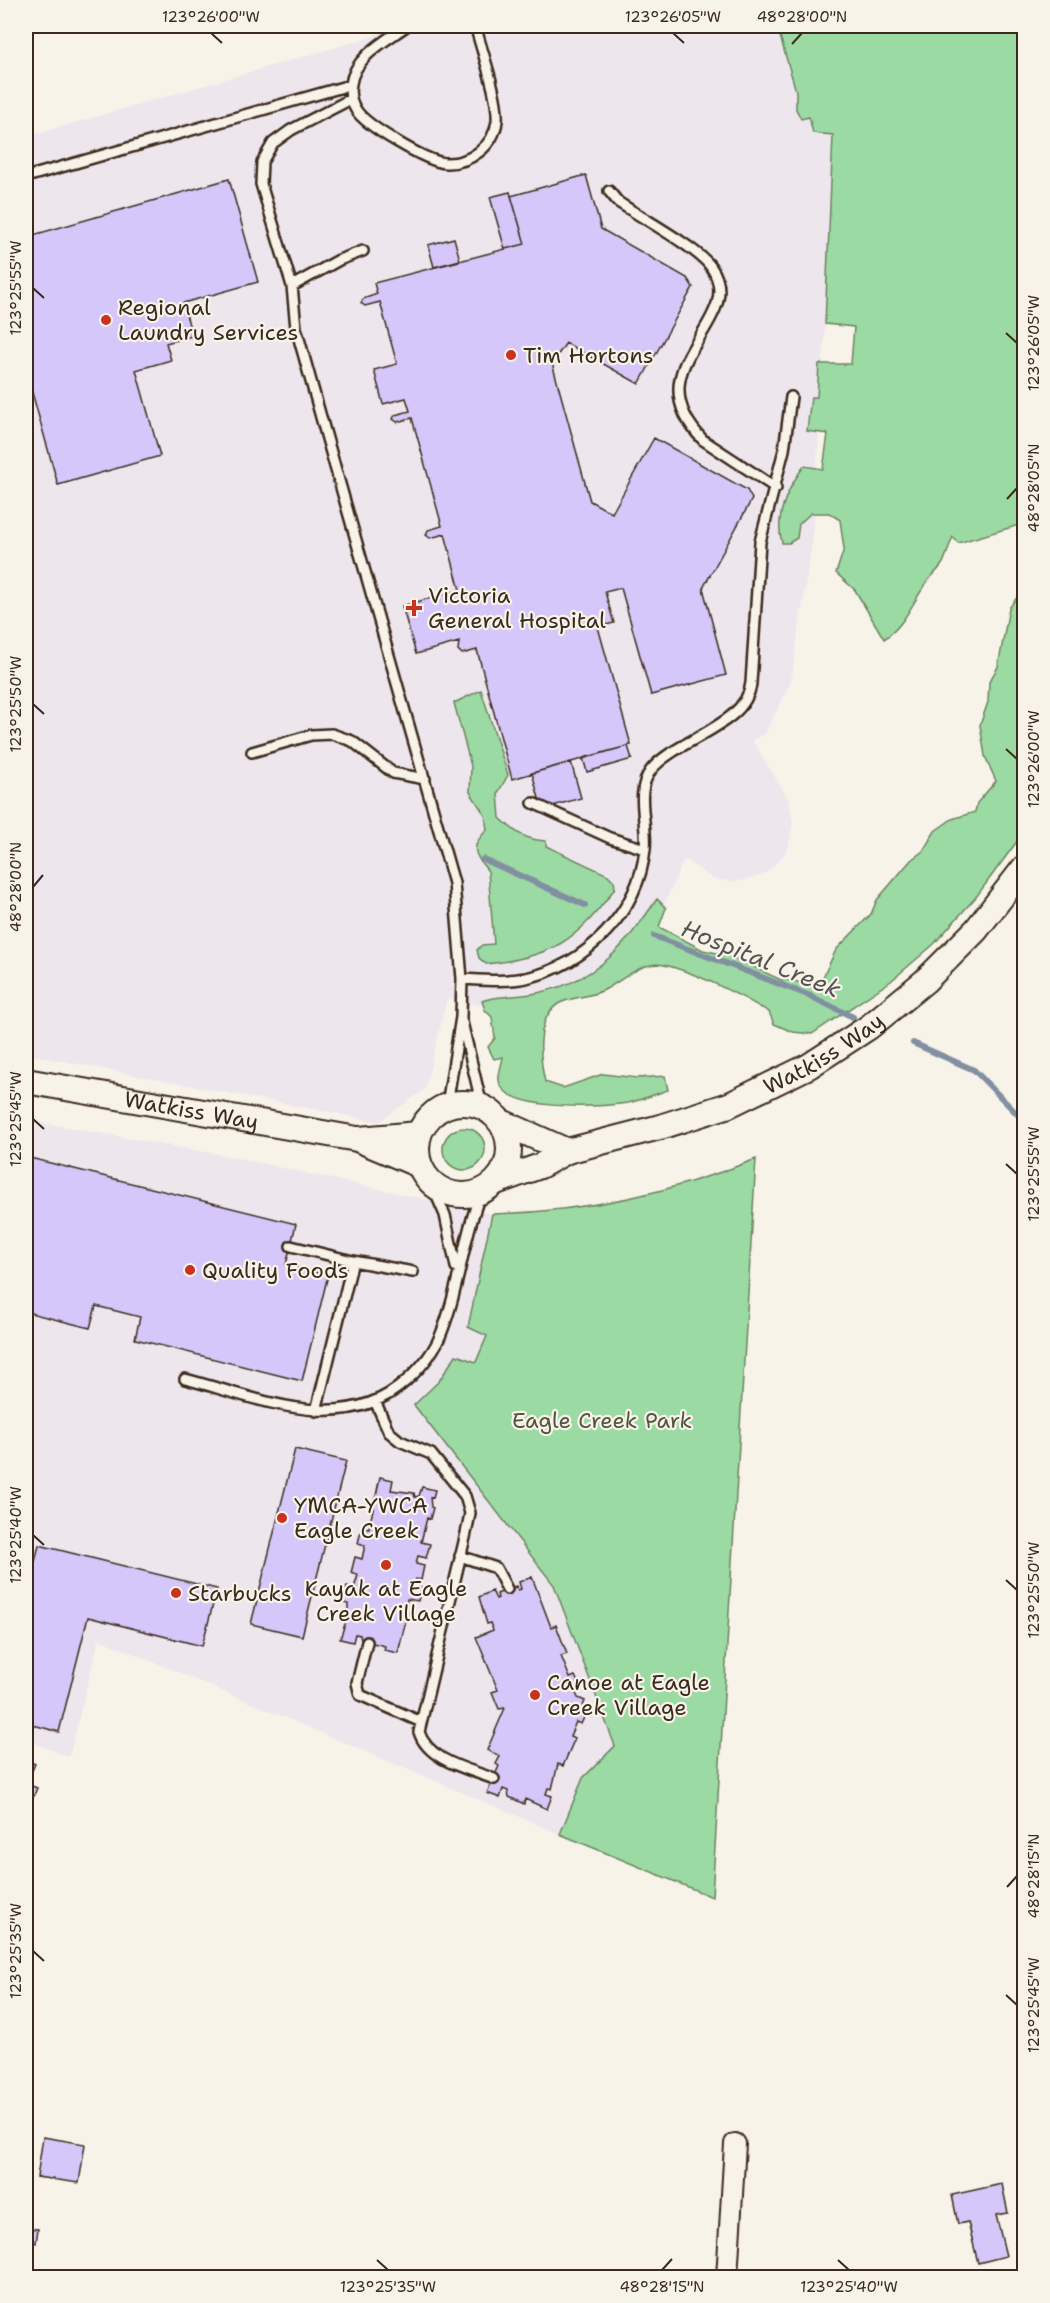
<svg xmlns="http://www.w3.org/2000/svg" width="1050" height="2303" viewBox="0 0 1050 2303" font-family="'Shantell Sans',sans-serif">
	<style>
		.built { fill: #ede6ed }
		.green { fill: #9cdaa3; stroke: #6c8260; stroke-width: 1.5 }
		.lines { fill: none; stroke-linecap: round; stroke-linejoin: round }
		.stream { stroke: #818fa1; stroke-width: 6 }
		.building { fill: #d5c7f9; stroke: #3b2a1e; stroke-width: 1.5 }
		.service-casing { stroke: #3b2a1e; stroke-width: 14 }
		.minor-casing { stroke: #3b2a1e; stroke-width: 24 }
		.tertiary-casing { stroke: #3b2a1e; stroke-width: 28 }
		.service { stroke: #f7f3e8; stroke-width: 9 }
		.minor { stroke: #f7f3e8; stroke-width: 20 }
		.tertiary { stroke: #f7f3e8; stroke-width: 24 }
		.ticks { fill: none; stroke: #3b2a1e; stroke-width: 2 }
		.poi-dot { fill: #c8321e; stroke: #f7f3e8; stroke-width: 2 }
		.labels { text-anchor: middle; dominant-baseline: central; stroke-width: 4.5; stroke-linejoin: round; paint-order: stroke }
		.poi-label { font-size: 22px; fill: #3b2a1e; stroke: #f7f3e8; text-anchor: start }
		.street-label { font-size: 22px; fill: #3b2a1e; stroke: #f7f3e8 }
		.park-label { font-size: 22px; fill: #53563f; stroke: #f7f3e8 }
		.water-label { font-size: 24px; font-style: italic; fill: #585454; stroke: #f7f3e8 }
		.neatline { fill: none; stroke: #3b2a1e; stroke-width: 2 }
		.ticks-label { font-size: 15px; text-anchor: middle; fill: #3b2a1e }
	</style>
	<rect width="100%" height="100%" fill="#f7f3e8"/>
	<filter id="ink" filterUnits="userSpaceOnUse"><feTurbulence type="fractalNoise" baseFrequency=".0167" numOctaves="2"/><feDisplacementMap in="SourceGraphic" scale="12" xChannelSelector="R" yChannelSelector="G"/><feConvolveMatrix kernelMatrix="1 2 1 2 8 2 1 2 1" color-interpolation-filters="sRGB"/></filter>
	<g filter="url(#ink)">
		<path class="built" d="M387,26H805L836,132L813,535L791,681L765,734L752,740L789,800L793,823L789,845L784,855L767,872L757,877L735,882L713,879L684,859L662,910L579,988L495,1008L447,999L425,1089L379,1122L26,1054V137L371,37Z
			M26,1120L228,1156L492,1214L468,1327L487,1335L476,1363L448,1369L414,1405L554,1585L615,1747L583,1778L560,1834L99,1639L69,1757L26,1740Z"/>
		<path class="green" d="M777,26H1024V526L1019,525L958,543L953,537C949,545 947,555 943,563C938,571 930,577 925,585C912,604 904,626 884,639L855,590L836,573L844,549L840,520L829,513H811L799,524L797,538L789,543H782C774,516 788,488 804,466L823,469L828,434L807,431L811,397H817L819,364H851L854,327L825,324L833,135L813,133L809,117L801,119L796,109V91Z
			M1024,577V827L1018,840L976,897L933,945L891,981L812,1034L793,1032L774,1024L769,1012C742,996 695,972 664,965C643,960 623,980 606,989C593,997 569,997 558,1004C535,1019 540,1060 545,1082L563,1088L603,1074L638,1078L665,1076L668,1090C655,1094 642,1100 628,1103C603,1107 503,1113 499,1080C498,1074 502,1064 503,1057L494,1059L488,1047L495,1038L492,1017L485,1010L482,1001C495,995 521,997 537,993C597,981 624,947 657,899L666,908L659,927L703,950L730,956L781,980H791L811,986L823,977L836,950L871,914L877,900L911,860L923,851L935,831L952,819L975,812L977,803L996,781L985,756L980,725L988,702L989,682L998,667L1009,608L1024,588Z
			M481,690L508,775L498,793L500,818C515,832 525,840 546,841V846L608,875L614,881L615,888C577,941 552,957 486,964L479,958L477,950L482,945L494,944L488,871C473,854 470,846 487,830L485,815L470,792L471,766L454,703Z
			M443 1149a21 21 0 1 1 42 0a21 21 0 1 1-42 0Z
			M756,1159L712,1897L560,1834L583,1778L615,1746L554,1585L414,1405L439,1381L456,1355L476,1362L487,1336L468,1327L492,1214C584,1212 671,1193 756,1159Z"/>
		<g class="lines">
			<path class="stream" d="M483,859L585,905
				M654,936L808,995L853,1017
				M913,1043L974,1070L1024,1121"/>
		</g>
		<path class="building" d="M586,175L601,229L687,278L693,287L639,384L566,343L552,363L590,501L612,513L654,438L747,490L752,499L703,588L726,675L651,695L621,588L605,592L614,623L598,627L631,745L512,779L477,650L462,654L458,650L459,642L416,654L402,606L460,590L445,534L430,538L426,535L428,530L442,526L412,418L397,422L393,419L395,415L410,411L406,398L383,404L374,370L397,364L380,302L365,306L361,303L363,299L377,294L374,283L525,244L511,196Z
			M229,179L258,282L183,303L192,336L166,343L171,360L136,370L160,456L58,485L26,371V237Z
			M510,192L525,244L505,249L490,197Z
			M454,238L460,260L434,267L428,245Z
			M628,746L632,759L587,772L583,758Z
			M571,762L581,798L542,809L532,773Z
			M26,1157L296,1224L286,1265L328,1275L302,1381L135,1339L140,1317L96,1306L90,1328L26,1312Z
			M295,1449L346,1461L302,1636L251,1624Z
			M380,1477L393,1480L391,1490L414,1493L415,1497L419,1496L422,1487L435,1490L433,1498L430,1497L431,1507L433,1508L430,1519L427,1518L421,1542L430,1544L426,1558L418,1556L416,1564L424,1566L421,1580L416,1579L414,1586L421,1588L418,1601L407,1599L405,1611L408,1612L398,1653L384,1650L385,1646L361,1640L360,1635L355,1634L353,1642L340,1639L348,1615V1604L343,1603L347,1586L354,1588L358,1575L351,1573L355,1557L362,1559L365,1545L358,1543L362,1527L369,1528Z
			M39,1545L217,1589L202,1646L88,1617L59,1732L26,1723V1599Z
			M532,1577L551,1627L556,1625L567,1654L561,1656L570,1678L575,1676L581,1689L575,1691L578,1698L585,1701L582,1709L587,1711L581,1724L576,1722L570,1736L575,1738L563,1766L558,1764L552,1789L548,1788L546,1794L552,1796L547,1809L525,1799L524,1804L509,1797L508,1791L503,1789L500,1798L487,1793L499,1766L496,1764L500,1756L487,1750L505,1708L499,1709L492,1692L498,1690L476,1637L493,1630L490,1623L487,1624L479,1597L492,1591L496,1599L498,1598L497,1594L516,1586L518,1590L521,1589L519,1582Z
			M26,1760L35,1764L26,1784L37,1788L29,1807L26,1806Z
			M43,2137L85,2144L79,2183L37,2177Z
			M1002,2184L1008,2213L996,2215L1006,2256L978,2263L968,2222L958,2224L952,2195Z
			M26,2228L38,2229L36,2243L26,2242Z"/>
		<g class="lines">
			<g class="service-casing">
				<path id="service" d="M406,26C387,40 354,57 351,84C349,93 351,102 356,110C366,126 426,161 445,163C470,164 494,146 497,121C499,100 483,54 477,32L478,26
					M351,99L291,130L273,143L262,162L261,184L292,286L296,328L326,435L454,883L462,979L461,1017L447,1105
					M26,177L350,85
					M609,191L618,202C639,216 699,249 711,267C750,323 630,364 703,440L776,488
					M292,286L339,260L363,251
					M252,752L311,735L332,734L352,741L393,773L425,779
					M533,803L610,838L645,849
					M462,979C483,980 505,982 526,978C586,965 639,912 645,849C648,822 634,793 651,770C676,739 747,726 751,683L760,542L784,450L791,397
					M462,1022L482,1106
					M431,1183L445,1215L456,1267
					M291,1246L353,1261L316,1411
					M353,1261L413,1272
					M185,1379C256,1397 344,1438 406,1381C422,1367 436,1349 443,1329C460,1285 463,1237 481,1193
					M375,1401L389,1432L400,1441L431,1454L465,1496L470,1513L467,1529L419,1732C428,1761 469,1769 494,1779
					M460,1556L496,1568L507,1589
					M367,1642L357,1683L360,1695L419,1721"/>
			</g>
			<g class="minor-casing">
				<path id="minor" d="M727,2278L735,2144"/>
			</g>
			<g class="tertiary-casing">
				<g id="tertiary">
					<path id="s1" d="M26,1081L357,1139L419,1165"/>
					<circle cx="463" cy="1149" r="46"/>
					<path d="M504,1123L567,1151"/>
					<path d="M359,1139L419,1134"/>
					<path id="s2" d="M496,1182L540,1166L567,1151L660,1127L729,1105L809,1066L869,1027L925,981L976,930L1024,868"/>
				</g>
			</g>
			<use href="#service" class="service"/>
			<use href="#minor" class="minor"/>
			<use href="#tertiary" class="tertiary"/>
		</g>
	</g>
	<path class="ticks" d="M211,33L222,43M673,33L684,43M792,44L802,33M33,288L44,298M1006,333L1017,343M1007,499L1017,488M33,704L44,714M1006,749L1017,759M33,887L43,875M33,1119L44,1129M1006,1164L1017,1174M33,1535L44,1545M1006,1580L1017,1590M1007,1887L1017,1876M33,1951L44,1961M1006,1995L1017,2005M377,2260L388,2270M838,2260L849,2270M662,2270L672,2259"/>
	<g class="poi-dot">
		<circle cx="106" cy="320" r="6"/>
		<circle cx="511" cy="355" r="6"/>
		<path d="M411 599h6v6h6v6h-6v6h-6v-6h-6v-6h6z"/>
		<circle cx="190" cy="1270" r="6"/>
		<circle cx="282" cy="1518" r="6"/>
		<circle cx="386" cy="1565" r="6"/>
		<circle cx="176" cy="1593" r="6"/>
		<circle cx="535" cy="1695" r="6"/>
	</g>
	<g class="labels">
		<g class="poi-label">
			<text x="118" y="307">Regional<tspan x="118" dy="25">Laundry Services</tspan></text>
			<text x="523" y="355">Tim Hortons</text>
			<text x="428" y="595">Victoria<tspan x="428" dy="25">General Hospital</tspan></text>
			<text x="202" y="1270">Quality Foods</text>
			<text x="294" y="1505">YMCA-YWCA<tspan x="294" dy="25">Eagle Creek</tspan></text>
			<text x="386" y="1588" text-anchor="middle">Kayak at Eagle<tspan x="386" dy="25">Creek Village</tspan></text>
			<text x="188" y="1593">Starbucks</text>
			<text x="547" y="1682">Canoe at Eagle<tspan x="547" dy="25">Creek Village</tspan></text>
		</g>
		<g class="street-label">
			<text stroke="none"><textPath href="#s2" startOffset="354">Watkiss Way</textPath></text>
			<text stroke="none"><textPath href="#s1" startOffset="168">Watkiss Way</textPath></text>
		</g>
		<g class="park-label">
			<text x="602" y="1420">Eagle Creek Park</text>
		</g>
		<g class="water-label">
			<text transform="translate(761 959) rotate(22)">Hospital Creek</text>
		</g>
	</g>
	<rect width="1050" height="2303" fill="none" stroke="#f7f3e8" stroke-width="66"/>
	<rect x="33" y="33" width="984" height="2237" class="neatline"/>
	<g class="ticks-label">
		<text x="211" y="22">123°26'00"W</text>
		<text x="673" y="22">123°26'05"W</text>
		<text x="802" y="22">48°28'00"N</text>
		<text transform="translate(16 288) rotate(-90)" y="5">123°25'55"W</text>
		<text transform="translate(1034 343) rotate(-90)" y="5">123°26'05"W</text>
		<text transform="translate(1034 488) rotate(-90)" y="5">48°28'05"N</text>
		<text transform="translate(16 704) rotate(-90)" y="5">123°25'50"W</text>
		<text transform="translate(1034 759) rotate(-90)" y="5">123°26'00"W</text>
		<text transform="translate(16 887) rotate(-90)" y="5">48°28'00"N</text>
		<text transform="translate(16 1119) rotate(-90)" y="5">123°25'45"W</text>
		<text transform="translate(1034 1174) rotate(-90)" y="5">123°25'55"W</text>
		<text transform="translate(16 1535) rotate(-90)" y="5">123°25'40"W</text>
		<text transform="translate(1034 1590) rotate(-90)" y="5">123°25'50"W</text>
		<text transform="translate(1034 1876) rotate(-90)" y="5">48°28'15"N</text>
		<text transform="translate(16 1951) rotate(-90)" y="5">123°25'35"W</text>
		<text transform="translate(1034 2005) rotate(-90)" y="5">123°25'45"W</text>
		<text x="388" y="2292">123°25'35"W</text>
		<text x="662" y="2292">48°28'15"N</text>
		<text x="849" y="2292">123°25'40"W</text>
	</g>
</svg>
